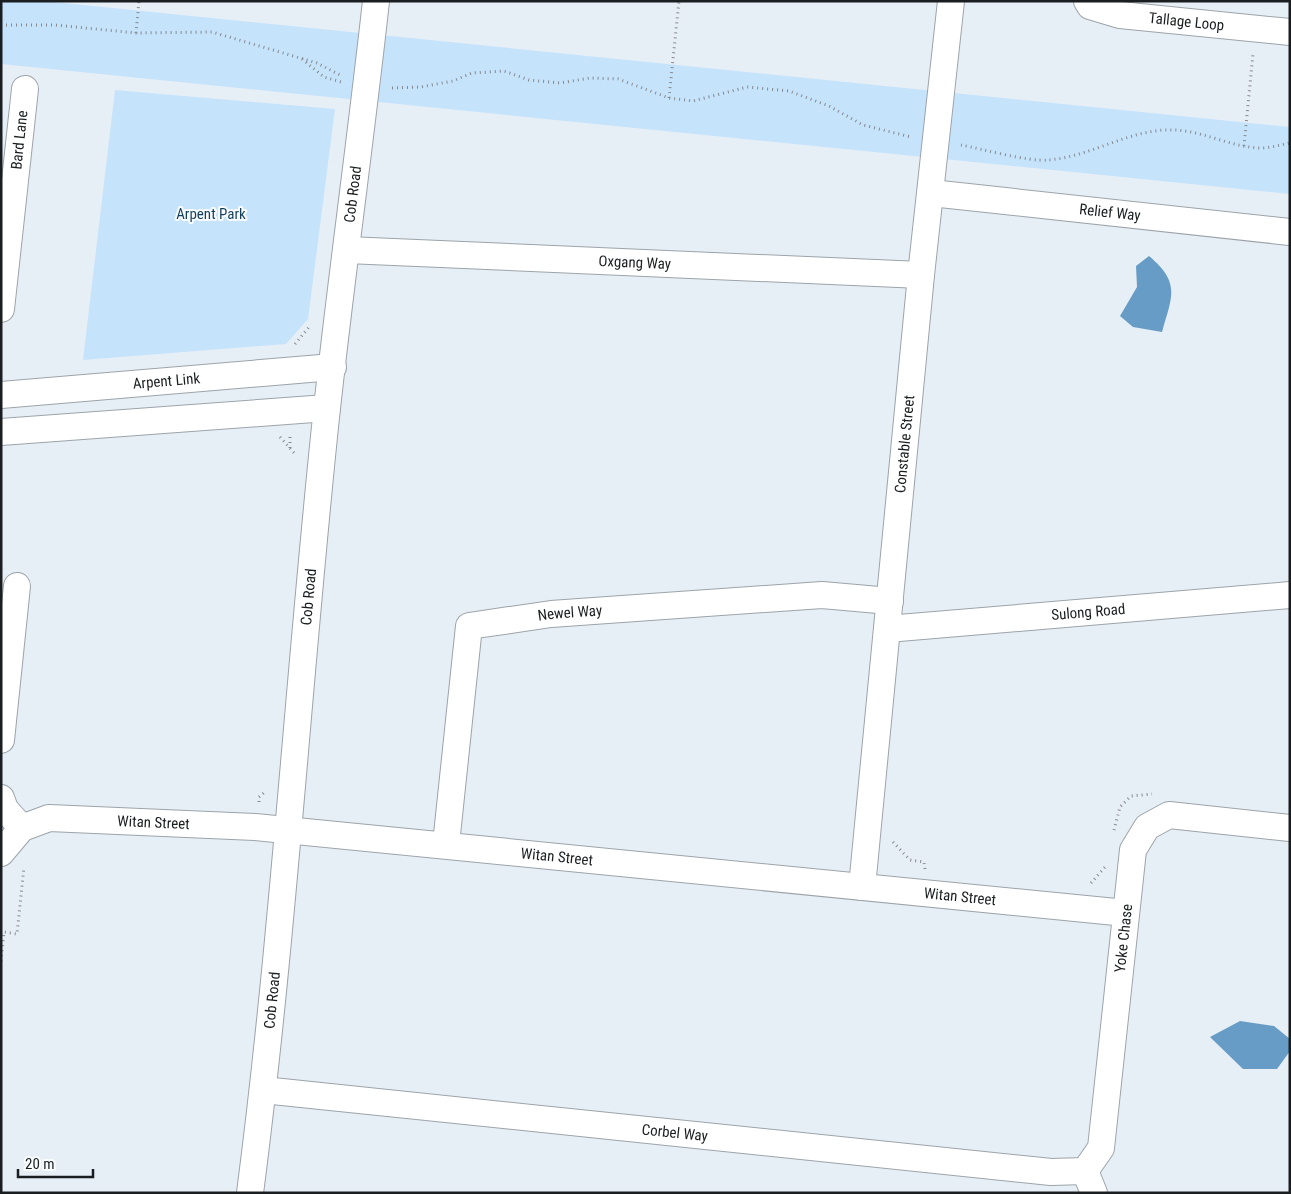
<svg xmlns="http://www.w3.org/2000/svg" width="1291" height="1194" viewBox="0 0 1291 1194" font-family="'Roboto Condensed',sans-serif">
	<style>
		.green { fill: #c6e3fc }
		.water { fill: #669cc5 }
		.lines { fill: none; stroke-linecap: round; stroke-linejoin: round }
		.minor-casing { stroke: #9ca4aa; stroke-width: 28 }
		.path { stroke: #858a8f; stroke-width: 3; stroke-dasharray: 1 4; stroke-linecap: butt }
		.minor { stroke: #fff; stroke-width: 26 }
		.labels { text-anchor: middle; dominant-baseline: central; stroke-width: 4; stroke-linejoin: round; paint-order: stroke }
		.street-label { font-size: 15px; fill: #1b1e20; stroke: #f8fcfe }
		.park-label { font-size: 15px; fill: #143f5c; stroke: #f8fcfe }
	</style>
	<rect width="100%" height="100%" fill="#e7eff6"/>
	<path class="green" d="M1,1H44L1290,127V194L1,64Z
		M115,90L335,109L308,319L286,344L83,360Z"/>
	<path class="water" d="M1149,256C1181,283 1172,296 1162,332L1133,327L1120,316L1137,287L1136,266Z
		M1240,1021L1274,1026L1290,1039V1051L1277,1069H1243L1210,1037Z"/>
	<g class="lines">
		<g class="minor-casing">
			<g id="minor">
				<path id="s1" d="M1087,1L1090,6L1120,15L1290,32"/>
				<path id="s2" d="M931,193L1290,232"/>
				<path id="s3" d="M347,250L921,275"/>
				<path id="s4" d="M1,309L25,89"/>
				<path id="s5" d="M1,395L333,367"/>
				<path d="M1,432L327,408"/>
				<path id="s6" d="M887,629L1290,595"/>
				<path d="M1,740L17,586"/>
				<path d="M1,798L5,809L22,828"/>
				<path id="s7" d="M446,844L469,626L551,614L822,595L890,601"/>
				<path id="s8" d="M1,853L22,828L49,818L255,827L1126,913"/>
				<path id="s9" d="M862,887L921,275L951,1"/>
				<path id="s10" d="M263,1090L1051,1172L1085,1171"/>
				<path id="s11" d="M1085,1171L1101,1148L1133,850L1147,827L1169,815L1290,828"/>
				<path d="M1085,1171L1094,1193"/>
				<path id="s12" d="M250,1193C284,932 299,669 327,408C342,272 361,137 376,1"/>
			</g>
		</g>
		<path class="path" d="M1,25H55L136,33L212,32L317,63L340,75
			M136,33L139,1
			M302,59L324,77L341,82
			M392,88L421,87L453,81L472,73L504,71L529,80L560,83L590,78L618,79L669,98L693,101L747,87L789,91L829,106L863,125L911,137
			M669,98L679,1
			M961,145C982,149 1029,162 1048,160C1091,157 1131,128 1174,130C1204,131 1230,147 1260,148C1270,148 1280,145 1290,143
			M1244,146L1253,54
			M295,344L310,326
			M280,437L296,455
			M290,448V435
			M259,802V797L265,792
			M1114,830L1120,807L1131,796L1152,794
			M893,842L910,860L924,862L925,869
			M1091,883L1105,867
			M1,961L4,932L17,934L24,867"/>
		<use href="#minor" class="minor"/>
	</g>
	<g class="labels">
		<g class="street-label">
			<text stroke="none"><textPath href="#s1" startOffset="104">Tallage Loop</textPath></text>
			<text stroke="none"><textPath href="#s4" startOffset="170">Bard Lane</textPath></text>
			<text stroke="none"><textPath href="#s12" startOffset="1004">Cob Road</textPath></text>
			<text stroke="none"><textPath href="#s2" startOffset="180">Relief Way</textPath></text>
			<text stroke="none"><textPath href="#s3" startOffset="288">Oxgang Way</textPath></text>
			<text stroke="none"><textPath href="#s5" startOffset="166">Arpent Link</textPath></text>
			<text stroke="none"><textPath href="#s9" startOffset="445">Constable Street</textPath></text>
			<text stroke="none"><textPath href="#s12" startOffset="599">Cob Road</textPath></text>
			<text stroke="none"><textPath href="#s6" startOffset="202">Sulong Road</textPath></text>
			<text stroke="none"><textPath href="#s7" startOffset="321">Newel Way</textPath></text>
			<text stroke="none"><textPath href="#s8" startOffset="166">Witan Street</textPath></text>
			<text stroke="none"><textPath href="#s8" startOffset="571">Witan Street</textPath></text>
			<text stroke="none"><textPath href="#s8" startOffset="976">Witan Street</textPath></text>
			<text stroke="none"><textPath href="#s11" startOffset="239">Yoke Chase</textPath></text>
			<text stroke="none"><textPath href="#s12" startOffset="194">Cob Road</textPath></text>
			<text stroke="none"><textPath href="#s10" startOffset="414">Corbel Way</textPath></text>
		</g>
		<g class="park-label">
			<text x="211" y="214">Arpent Park</text>
		</g>
	</g>
	<rect width="1291" height="1194" fill="none" stroke="#1b1e20" stroke-width="5"/>
	<path d="M18 1169v8h75v-8" fill="none" stroke="#1b1e20" stroke-width="2.5"/>
	<text x="25" y="1169" font-size="15" fill="#1b1e20" stroke="#f8fcfe" stroke-width="4" paint-order="stroke">20 m</text>
</svg>
